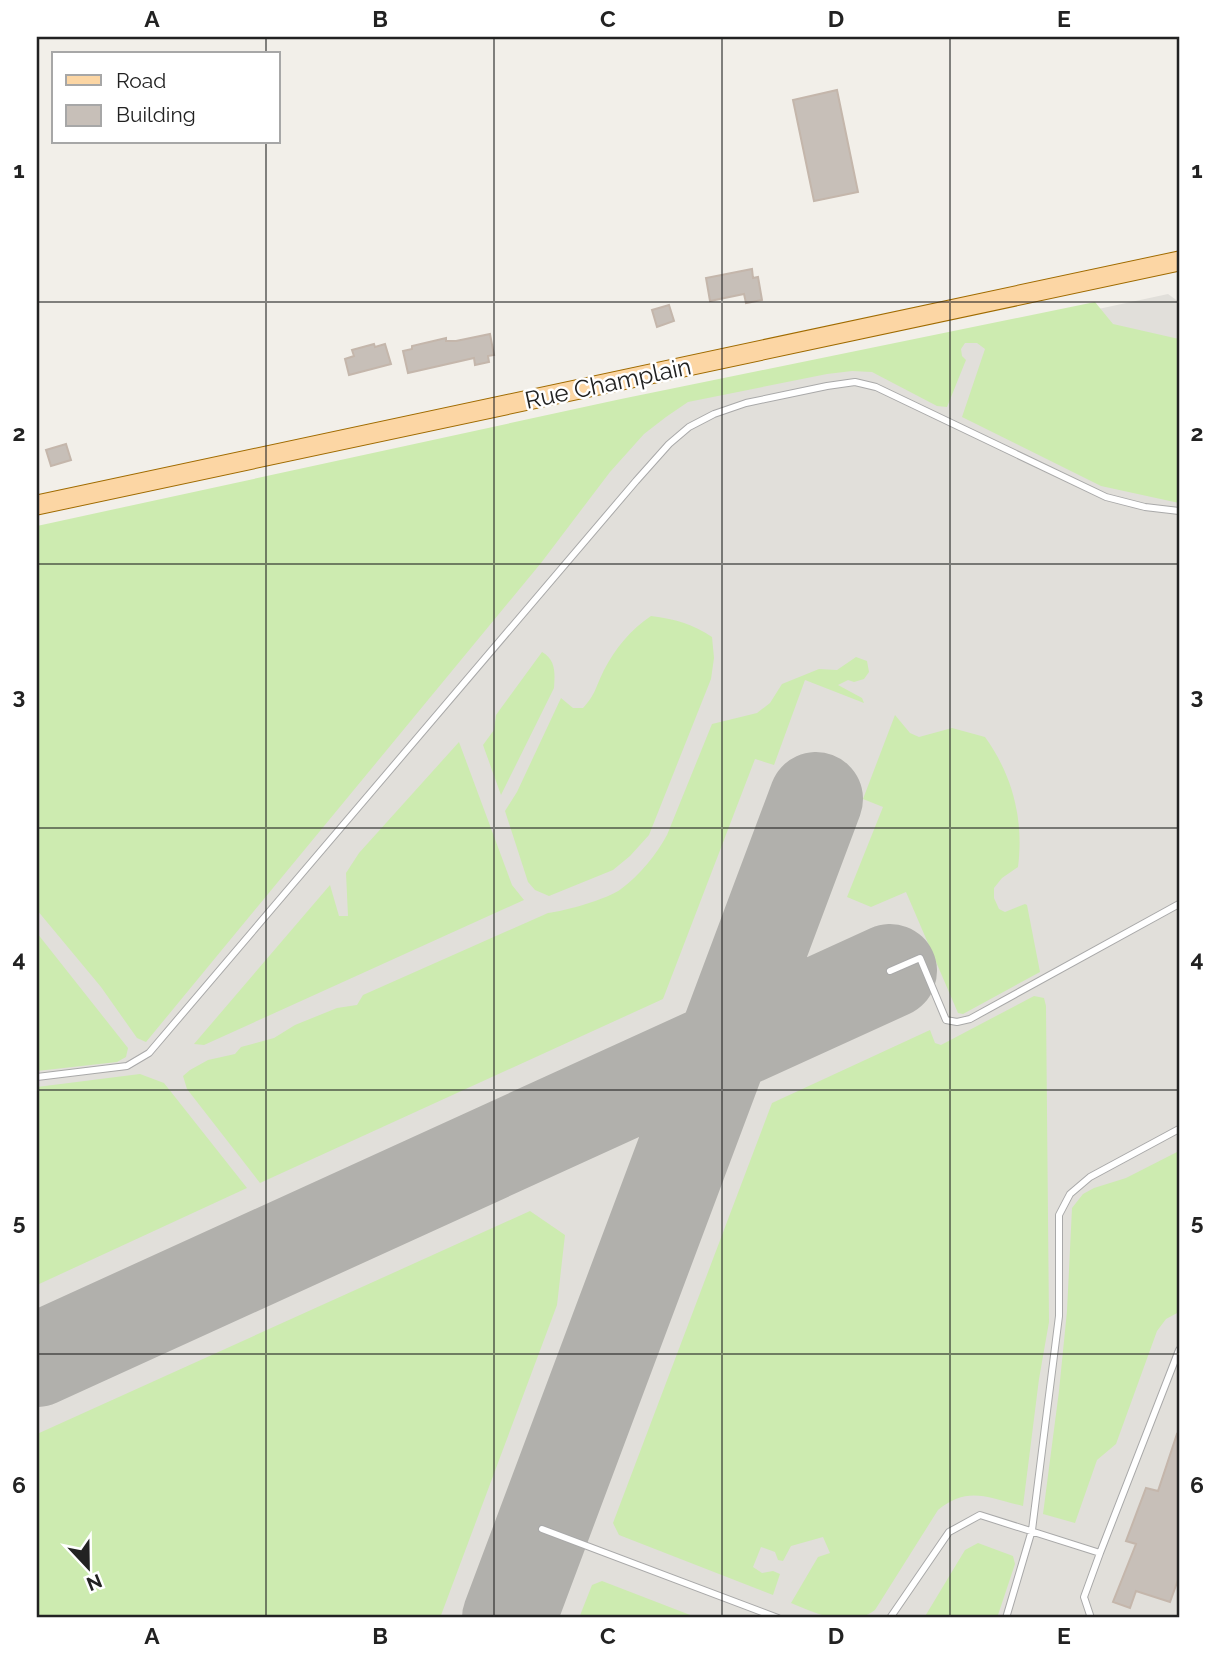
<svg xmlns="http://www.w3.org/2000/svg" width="1216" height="1655" viewBox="0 0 1216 1655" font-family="Raleway,sans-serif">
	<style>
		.airport { fill: #e1dfda }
		.grass { fill: #cdebb0 }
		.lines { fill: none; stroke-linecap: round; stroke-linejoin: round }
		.runway { stroke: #b1b0ac; stroke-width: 94 }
		.building { fill: #c7bfb8; stroke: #c4b6ab; stroke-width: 2 }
		.service-casing { stroke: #a9a9a9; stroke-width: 8 }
		.primary-casing { stroke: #a06b00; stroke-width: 21 }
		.service { stroke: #fff; stroke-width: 6 }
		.primary { stroke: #fcd6a4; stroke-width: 19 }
		.grid { fill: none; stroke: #222; stroke-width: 2; stroke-opacity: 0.55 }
		.labels { text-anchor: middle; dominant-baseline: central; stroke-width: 5; stroke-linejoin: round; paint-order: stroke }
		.street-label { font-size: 24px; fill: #222; stroke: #fff }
		.neatline { fill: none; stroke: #222; stroke-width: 2.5 }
		.grid-label { font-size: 23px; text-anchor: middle; font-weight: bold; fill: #222 }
	</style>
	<rect width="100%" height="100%" fill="#f2efe9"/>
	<path class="airport" d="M1168,294L1179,302V1618H37V652L651,405Z"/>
	<path class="grass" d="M1095,302L1113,324L1179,339V503L1101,486L962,417L985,349L977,343H965L961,349L962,356L966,360L947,407L937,406L872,372L852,371L827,374L688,402L666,417L644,434L610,472L541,563L146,1042L137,1038L101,987L37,910V526L621,399Z
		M651,616C675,619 693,624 712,637L714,658L711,679L649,835L630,856L613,870L549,896L535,890L528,882L505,811L517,792L561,698L573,708H583C596,694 596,686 604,670C615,649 631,629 651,616Z
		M542,652C556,660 555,673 554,688L501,795L483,745L494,730L496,715Z
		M856,657L867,661L869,672L864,679L854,682L848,680L838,685L862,698L864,703L805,680L774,765L755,759L663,999L260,1183L187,1089L183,1076L190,1070L208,1060L235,1054L241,1047L274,1038L295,1025L337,1008L357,1005L363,995L548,913C565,911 608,899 621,889C640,875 656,855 667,835L712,724L757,713L770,703L782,684L819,669L837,670Z
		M895,715L910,733L919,737L952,728L985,737C1013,776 1024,820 1018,867L1002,878L994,888V898L999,909L1005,912L1025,904L1027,905L1040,972L963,1014L958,1013L906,892L871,907L847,897L883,807L863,799Z
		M459,742L512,885L524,900L204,1045L194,1044L330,885L339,916H348L346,873L359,853Z
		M37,933L128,1048L126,1057L117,1062L37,1071Z
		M1034,996L1044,998L1046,1006L1049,1322L1039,1379L1023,1506C988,1498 968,1485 938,1510L875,1610C850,1629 817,1614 791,1603L818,1557L830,1553L823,1537L791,1546L783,1561L778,1560L775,1552L761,1547L753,1567L762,1573L773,1571L780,1574L773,1595L619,1535L613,1523L772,1103L930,1030L935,1043L941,1045Z
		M140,1074L164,1083L247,1188L37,1285V1087Z
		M1179,1151V1312L1166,1319L1157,1331L1116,1444L1097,1460L1075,1523L1043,1514L1059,1391L1067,1311L1072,1208L1083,1194L1094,1188L1126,1178Z
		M530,1211L565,1235L557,1305L440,1618H37V1434Z
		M978,1543L1013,1556L1015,1564L997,1618H924L965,1550Z
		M602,1581L698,1618H579L592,1585Z"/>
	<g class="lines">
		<path class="runway" d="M37,1360L890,971
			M509,1618L816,799"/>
	</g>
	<path class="building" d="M837,90L858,192L814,201L793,100Z
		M752,269L753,278L758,277L762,300L746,303L744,294L710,301L706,278Z
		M669,305L674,321L657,327L652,310Z
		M490,334L494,355L488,356L489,362L475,365L474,358L408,373L403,351L412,349V346L446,338V341H456Z
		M374,344L375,347L385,344L391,364L349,375L345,359L354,356L352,350Z
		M66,444L71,460L51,466L46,450Z
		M1177,1434L1179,1435V1577L1170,1602L1136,1591L1130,1608L1113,1602L1136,1544L1126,1541L1146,1488L1158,1491Z"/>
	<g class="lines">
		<g class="service-casing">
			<path id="service" d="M890,971L920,958L946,1020L957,1022L970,1019L1179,904
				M37,1077L127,1066L149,1053L636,481L669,444L689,427L714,414L746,403L827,386L855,382L876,387L1106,497L1145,507L1179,511
				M542,1529L778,1618
				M890,1618L949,1532L980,1515L1100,1553L1179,1350
				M1006,1618L1032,1530L1059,1316V1215L1070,1194L1090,1177L1179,1129
				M1091,1618L1084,1597L1100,1553"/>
		</g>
		<g class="primary-casing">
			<path id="primary" d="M37,505L1179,261"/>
		</g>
		<use href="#service" class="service"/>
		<use href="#primary" class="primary"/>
	</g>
	<path class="grid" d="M266,37V54M494,37V1618M722,37V1618M950,37V1618M266,142V1618M37,302H1179M37,564H1179M37,828H1179M37,1090H1179M37,1354H1179"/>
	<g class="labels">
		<g class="street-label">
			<text transform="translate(608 383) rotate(-12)">Rue Champlain</text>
		</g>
	</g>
	<rect width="1216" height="1655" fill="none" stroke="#ffffff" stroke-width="77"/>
	<rect x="52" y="52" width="228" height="91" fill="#ffffff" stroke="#a7a7a7" stroke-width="2"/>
	<rect x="66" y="75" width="35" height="10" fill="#fcd6a4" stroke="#a7a7a7" stroke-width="2"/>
	<text x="116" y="88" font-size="21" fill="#222222">Road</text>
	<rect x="66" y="105" width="35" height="21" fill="#c7bfb8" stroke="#a7a7a7" stroke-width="2"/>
	<text x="116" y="122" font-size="21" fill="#222222">Building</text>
	<g transform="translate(88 1567) rotate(158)" stroke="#ffffff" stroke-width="5" paint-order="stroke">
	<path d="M0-5L12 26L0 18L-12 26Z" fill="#222222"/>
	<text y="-10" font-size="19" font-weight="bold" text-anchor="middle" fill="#222222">N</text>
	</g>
	<rect x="38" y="38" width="1140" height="1578" class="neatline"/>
	<g class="grid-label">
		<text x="152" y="27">A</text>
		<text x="380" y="27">B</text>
		<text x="608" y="27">C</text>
		<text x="836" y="27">D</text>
		<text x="1064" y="27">E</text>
		<text x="19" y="178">1</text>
		<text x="1197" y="178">1</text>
		<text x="19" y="441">2</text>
		<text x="1197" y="441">2</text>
		<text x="19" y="704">3</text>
		<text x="1197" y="704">3</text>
		<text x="19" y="967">4</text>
		<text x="1197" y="967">4</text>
		<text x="19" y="1230">5</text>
		<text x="1197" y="1230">5</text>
		<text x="19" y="1493">6</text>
		<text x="1197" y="1493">6</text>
		<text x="152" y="1644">A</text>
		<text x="380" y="1644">B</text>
		<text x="608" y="1644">C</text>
		<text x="836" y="1644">D</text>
		<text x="1064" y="1644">E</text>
	</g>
</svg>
